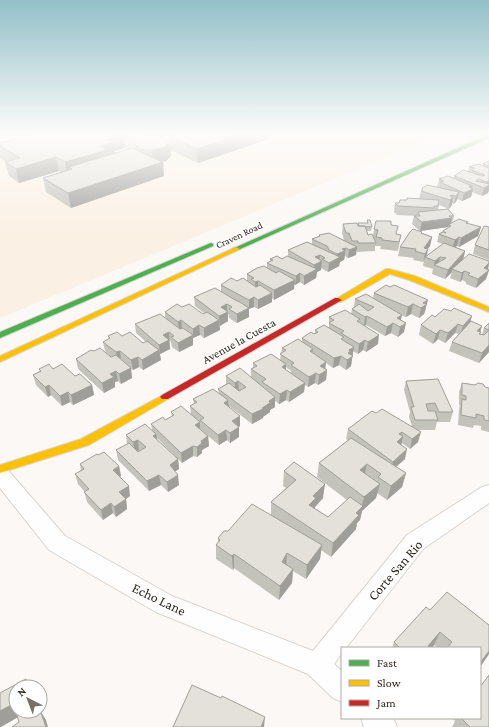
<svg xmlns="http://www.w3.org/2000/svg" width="489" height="727" viewBox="0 0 489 727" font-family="'Crimson Pro',serif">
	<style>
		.built { fill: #fbf0e4 }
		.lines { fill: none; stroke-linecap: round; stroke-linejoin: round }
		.street-casing { stroke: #d9d4ce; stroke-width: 2 }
		.fast-casing { stroke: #d9d4ce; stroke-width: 2 }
		.slow-casing { stroke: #d9d4ce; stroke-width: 2 }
		.jam-casing { stroke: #d9d4ce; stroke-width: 2 }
		.street { fill: #fefefe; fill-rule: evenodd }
		.fast { fill: #4caf50; fill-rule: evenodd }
		.slow { fill: #ffc107; fill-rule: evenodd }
		.jam { fill: #c62828; fill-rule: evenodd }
		.wall { fill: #c3c2bb; fill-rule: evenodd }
		.shaded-wall { fill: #9f9e99 }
		.building { fill: #e3e1da; stroke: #9f9e99 }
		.labels { text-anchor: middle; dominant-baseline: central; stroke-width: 3; stroke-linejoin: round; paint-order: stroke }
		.far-street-label { font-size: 10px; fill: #2f271d; stroke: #fff }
		.street-label { font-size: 12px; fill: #2f271d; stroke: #fff }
		.near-street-label { font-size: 14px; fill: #2f271d; stroke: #fff }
	</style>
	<rect width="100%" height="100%" fill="#fbf8f5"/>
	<path class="built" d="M0,134H442L0,318Z"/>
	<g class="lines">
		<g class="street-casing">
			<path id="street" d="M0,466L7,469L65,536L172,596L313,651L407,535L482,487L489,485V503L423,549L346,648H342V653L334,664L342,671V702L333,698L308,674L156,612L49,550L0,488Z
				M361,718H393L397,727H364Z"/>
		</g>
		<g class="fast-casing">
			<path id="fast" d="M489,134V138L238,250H234L232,249Z
				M211,243L213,244V246L0,338V332Z"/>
		</g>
		<g class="slow-casing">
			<path id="slow" d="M236,247L240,249L238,250L0,362V356Z
				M386,269H389L415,276L489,307V312L409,280L390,274L341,302H338L334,300Z
				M165,394L170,397L168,399L89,445L0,473V465L81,439Z"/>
		</g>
		<g class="jam-casing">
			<path id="jam" d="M335,298H338L342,300L168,399H162L160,397L162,395Z"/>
		</g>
		<use href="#street" class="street"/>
		<use href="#fast" class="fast"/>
		<use href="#slow" class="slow"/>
		<use href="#jam" class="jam"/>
	</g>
	<path class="wall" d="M2,134H22L8,138Z
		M31,134H170L159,138L169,142V136L175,134H269V139L198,163L170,150L171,156L166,161L162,162H163L164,176L71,208L46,192L43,178L61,172L59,171L19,183L9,176L5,162H7L0,158V143ZM125,148L128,149L115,153V151Z
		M489,161V190L488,193L482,196L472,192L471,197L462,201L457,199V200L454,204L452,203V205L449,209L439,205L438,210L454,216L452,223L467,224L481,227L478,236L459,247L457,246L455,247L465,251L463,260L489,261L488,269L489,270L486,279L476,288L466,284V282L462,280L460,282L450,278L452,272L445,279L432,274L433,269L423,266L424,260L423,262L413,260L414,258L398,256L400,247L422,232V233L432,237L430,246L428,249L427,256L443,244L437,242L439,234L447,228L448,227L420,231L412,224L414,216H417L397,215L394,212L395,203H399L407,200L419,199L422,188H439V187H437L439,179L453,178L454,176L468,172L469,167L483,166V164Z
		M367,220L372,227L371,231H367L368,235L373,236L374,229L391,225L396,234L401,235L398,251L380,249L381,246H375V251L357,252L356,249V255L348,258L345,256L344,260L340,262L339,266L328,272L321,268V265V270L317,272L316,278L304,285L300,282L295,285L294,284V289L274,300L272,298V302L258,309L254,307L249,309V317L237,323L229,318V315L228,314V321L219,326L220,330L204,338L200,335L193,338V337V345L179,352L172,347L171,342L170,341H169L170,349L160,354L161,360L143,370L139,367L133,370L131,369L132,378L121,384L118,381L115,382V387L104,393L78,369L76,359L111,357L105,351L103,342L109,339L108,336H122L143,343L146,342L136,333L135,324L165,318V312L182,307L203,314L204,313L195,306L194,297L221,292V285L237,281H247V274L267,267V263L270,261V259H282L288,256V250L312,245V239L319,237V235L344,240L342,233L343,224L358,225V223H367Z
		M489,227V260L473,254L475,245Z
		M386,285L426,309L424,314L419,318L411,314L406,317L401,315V320L404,332L398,337L391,333L385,336L366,325L365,326L378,344L366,352L363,350L358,354L353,351L351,366L346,370L339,365L333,368L326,363L325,369L327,370L326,380L318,385L315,383L308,387L305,385L304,392L289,402L286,400L279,404L275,401V407L270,410V412L263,417V418L252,424L229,406L240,426L239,427V437L230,443L227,440L219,445L208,436L209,446L202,450V453L197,457L193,456L182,463L157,438V441L178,459L179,469L175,471L179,485L168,492L161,485L149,491L118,460L116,450L127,444L126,435L152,430L151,424L165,420L172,416L171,412L191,414L190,406L194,404L193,399L219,393L218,389L226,384V376L251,378V369L253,368V363L280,360L282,348L302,341V338L314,334L315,333V330L329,327V317L351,314L352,309L354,307L355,299L373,298L374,293ZM286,367L291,371V373L286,370Z
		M451,311L472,316L470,322L482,326L480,334L482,335L484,328L489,323V352L479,363L449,351L452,342L459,334L455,333L445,343L438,339L433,344L419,335L421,325L435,317Z
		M39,369H53L75,376L92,385L94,395L73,405L70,402L62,406L51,395L48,397L36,385L33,375L40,371Z
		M406,381L453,412L450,422H437L435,430H418V442L410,449L402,443L401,445L405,459L396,467L406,473L402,487L387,500L377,493L376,498L362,511L360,520L357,523L356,529L331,557L321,550L320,559L306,579L293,571L292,583L279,600L234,568L233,570L216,559V545L218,542V538L228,531L271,515V502L286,488L283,486L284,471L323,498L315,507L314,508L328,517L347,500L317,477L319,463L348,440L346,439L348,429L376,413L412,426L409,417L410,412L404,390Z
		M462,383L489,388V432L481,430V426L474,425L473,428L458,425L459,409L460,405H459V392Z
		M98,455L119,466L121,476L120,477L130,496L126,499L127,509L116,517L113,513L103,520L87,502L84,491L78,484L75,474L81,470L80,464Z
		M430,610L489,625V654L480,667V648H437L434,645L432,648H392L394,642Z
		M454,718H480L489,727H452L455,721L453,719Z"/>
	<path class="shaded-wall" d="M7,134H22L8,138Z
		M137,134H170L138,144Z
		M243,134H269V139L198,163L197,149Z
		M124,135L125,148L115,151V155L72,169L69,167L71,175L68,176L65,162L100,146L108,139Z
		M170,143L171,156L166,161L153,163L152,150Z
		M56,157L59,171L19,183L16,169Z
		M163,162L164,176L71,208L68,193Z
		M489,181V190L488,193L482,196L484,188L485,187L486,182Z
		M472,186L471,190L473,189L471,197L462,201L464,193L469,187Z
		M459,192L457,200L454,204L456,196Z
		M453,197L452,205L449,209L450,200Z
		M452,218L450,226L448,225V227L420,231L422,222Z
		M481,227L478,236L459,247L461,238Z
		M432,237L430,246L424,254V248Z
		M459,237L457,246L452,249L455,240Z
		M357,247L356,255L348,258L349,250Z
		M346,248L344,260L340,262L339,266L328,272L329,263L337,259V254L342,249Z
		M428,249L426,257H425L424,260L423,262L425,254Z
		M465,251L463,260L452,269V272L445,279L448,270Z
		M320,255L319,262L322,261L321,270L317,272L316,278L304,285V276L314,271L315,257Z
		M440,257L438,266L434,265L433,269L435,261Z
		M489,263L488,270H489L486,279L476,288L478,279L484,268Z
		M464,271L462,280L460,282L462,273Z
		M300,273V282L295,285L296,276Z
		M295,280L294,289L274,300V290Z
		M258,281V290L255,291V282Z
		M272,293V302L258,309V300Z
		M254,297V307L249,309V317L237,323V314L249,308V300Z
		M428,300L424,314L419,318L421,308L423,303Z
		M227,304V312H228V321L220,326L219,316L221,307Z
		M413,304L411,314L406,317L408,307Z
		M402,315L400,324L397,318Z
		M367,316L366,325L364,326L365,317Z
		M472,316L469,326L460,335L463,326Z
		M181,320L182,330L179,331L178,322Z
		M219,320L220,330L204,338V328Z
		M393,323L391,333L385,336L387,327Z
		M406,323L404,332L398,337L400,327Z
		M458,324L455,333L445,343L448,333Z
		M199,325L200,335L193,338V329Z
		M482,326L480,332H481L478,341L477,331Z
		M440,330L438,339L433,344L436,334Z
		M169,332L170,349L160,354L159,345L163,335Z
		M193,335V345L179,352L178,343Z
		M379,335L378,344L366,352L368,342Z
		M365,340L363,350L358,354L359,344Z
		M489,345V352L479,363L482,353Z
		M354,347L351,366L346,370L348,353L349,350Z
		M313,349L312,358L310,351Z
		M159,350L161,360L143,370L142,360Z
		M120,351L121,360L118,362L116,352Z
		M341,356L339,365L333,368L334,358Z
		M138,357L139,367L133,370L131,360Z
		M326,362L325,371L327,370L326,380L318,385L320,366Z
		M286,364V374L282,367Z
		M131,368L132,378L121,384L119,374Z
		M116,371L118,381L115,382V387L104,393L102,383L110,374Z
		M316,373L315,383L308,387L309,377Z
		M238,381L239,391L235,393V383Z
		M305,383L304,392L289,402L290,392Z
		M49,385L51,395L48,397L45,387Z
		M92,385L94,395L73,405L71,395Z
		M287,390L286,400L279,404L280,394Z
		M68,392L70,402L62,406L60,396Z
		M275,397V407L270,410V412L263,417V418L252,424V414L262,408L269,401Z
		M228,400L229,410L224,403Z
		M240,416V426L232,431V421Z
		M200,422V432L195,425Z
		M239,427V437L230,443V433Z
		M226,430L227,440L219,445L218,435Z
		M402,432L400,439L403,436L401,446L394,452L399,434Z
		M421,432L418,442L410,449L412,439Z
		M156,434L158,444L153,436Z
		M208,436L209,446L202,450V453L197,457V447L201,441Z
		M138,440L139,450L135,452L133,442Z
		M193,446V456L182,463L181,453Z
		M407,449L405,459L391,471L393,462Z
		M178,459L179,469L171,474L170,465Z
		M367,464L364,479L360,470Z
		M119,466L121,476L115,480L113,470Z
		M406,473L402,487L387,500L391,486Z
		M159,475L161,485L149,491L147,481Z
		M178,475L179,485L168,492L167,482Z
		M325,484L323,498L315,507L314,513L309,505L313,496Z
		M380,484L376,498L362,511L360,520L357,523L356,529L331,557L333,543L356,513L362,506L364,497Z
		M129,486L130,496L126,499L127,509L116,517L114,507L119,492Z
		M111,503L113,513L103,520L101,510Z
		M322,545L320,559L306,579L307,565Z
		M287,553L286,567L282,562Z
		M234,554V568L233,570L232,556Z
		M293,569L292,583L279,600L280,586Z
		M440,632L434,645L432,648H427L428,646Z
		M489,651V654L480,667V663Z
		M13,704L20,716L1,727H0V711Z
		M40,710L46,720L48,727H46Z
		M265,717L264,727H261Z"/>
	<path class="building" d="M31,134H144L148,136L166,138L170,143L165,147L152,150L140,149L134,144L136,140L124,135L108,139L113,142L100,146L107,150L65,162L56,157L16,169L5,162L20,158L0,146V143Z
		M175,134H243L197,149L169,136Z
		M132,148L163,162L68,193L43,178L72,169L69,167Z
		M489,161V166L483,164Z
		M478,164L489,168V181L486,182L479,179L476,181L489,184V185L484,188L454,176L463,170L482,176L485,175L471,170L475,168L469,167Z
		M448,176L472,186L469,187L473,189L464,193L440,182L444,181L439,179Z
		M427,185L459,192L456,196L451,195L450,196L453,197L450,200L421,191L423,189L422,188Z
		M407,198L439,200L438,206H434V208L398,206L395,203H399L400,200H407Z
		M448,209L454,216H449L452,218L422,222L414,216H420L418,212Z
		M459,219L468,222L466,223L481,227L461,238L459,237L455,240L439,234L443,232L446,233L443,231L451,226L448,225Z
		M367,220H370L372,227L359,226L358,223H368Z
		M376,221H391V225L398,226L396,234L401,235L399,242L382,240V238L376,237L378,230L374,229Z
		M357,223L358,226H365L368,235L372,234L376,243H358V241H352L349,233H346L343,224Z
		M484,226L489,227V250L475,245Z
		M413,229L422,232L421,233L432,237L424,248L428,249L425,254L415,251L416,249L400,247L410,232Z
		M329,233L357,247L349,250L346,248L342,249L345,251L337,254L329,250L327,246L312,239L320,236L319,235Z
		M307,242L340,257L329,263L322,259L325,258L320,255L315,257L322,261L314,265L288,250Z
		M444,243L465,251L448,270L434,265L446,258L440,257L435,261L425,257Z
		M469,254L489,261V263L484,268L489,270L478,279L468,275L470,273L464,271L462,273L452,269Z
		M277,256L282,259L287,256L317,269L304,276L300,273L296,276L267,263L273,260L270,259Z
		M264,266L276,273L279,271L295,280L274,290L258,281L255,282L251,279L254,278L247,274L257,268Z
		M231,278L237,281L243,278L256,287L260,285L272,293L258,300L254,297L249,300L221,285Z
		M386,285L390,287L394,285L428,300L423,303L427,304L421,308L413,304L408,307L374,293Z
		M215,288L237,301H238L249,308L237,314L229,309L232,307L227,304L221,307L228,312L219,316L194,297Z
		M366,294L402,315L397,318L406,323L400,327L393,323L387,327L367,316L365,317L352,309L359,304L368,311L374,307L355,299Z
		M177,304L182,307L189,304L203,314L207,312L219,320L204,328L199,325L193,329L181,320L178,322L165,312Z
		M454,308L472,316L463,326L458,324L448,333L440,330L436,334L421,325L432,315L435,317L444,309L451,311Z
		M345,310L360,319L357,321L379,335L368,342L365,340L359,344L341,333L344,331L329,323L334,320L329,317Z
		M160,314L180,329L183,328L193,335L178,343L171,337L174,336L169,332L163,335L169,340L159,345L135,324Z
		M471,321L482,326L477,331L481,332L479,334L484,335L489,330L484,328L489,323V345L482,353L452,342Z
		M324,325L344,337L341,339L354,347L349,350L350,352L348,353L353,356L347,360L341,356L334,358L302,338L311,332L314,334L318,332L315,330Z
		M117,332L122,336L130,332L143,343L147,341L159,350L142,360L138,357L131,360L120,351L116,352L103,342L110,338L108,336Z
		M298,339L313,349L310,351L326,362L320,366L327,370L319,375L316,373L309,377L291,365L294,363L280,354L286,350L282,348Z
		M100,348L111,357L116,355L131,368L119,374L116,371L110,374L114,377L102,383L76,359L91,350L94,351Z
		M271,354L286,364L282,367L305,383L290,392L287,390L280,394L262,382L266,379L251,369L257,366L253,363Z
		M49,364L53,369L62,364L75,376L80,374L92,385L71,395L68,392L60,396L49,385L45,387L33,375L41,371L39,369Z
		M240,368L275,397L269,401L270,403L262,408L263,409L252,414L218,389L229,383L239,391L246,387L238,381L235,383L226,376Z
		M438,379L453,412H439L435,403L426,404L428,411H435L438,420H415L411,407H414L406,381Z
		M462,383L475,385L478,383L483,384L485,387L489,388V421L484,420V416L476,414V418L461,415L462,399L466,400V396L462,395Z
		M213,389L228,400L224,403L240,416L232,421L239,427L230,433L226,430L218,435L200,420L204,418L190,406L197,402L193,399Z
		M181,406L200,422L195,425L208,436L201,441L202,443L197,447L193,446L181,453L151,424L163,417L165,420L174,415L171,412Z
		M382,409L421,432L412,439L402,432L399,434L403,436L397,442L407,449L393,462L348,429L372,411L376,413Z
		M145,424L156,434L153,436L178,459L170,465L178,475L167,482L159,475L147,481L116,450L129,443L138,452L146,447L138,440L133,442L126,435Z
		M351,438L406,473L391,486L378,477L381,474L367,464L360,470L380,484L364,497L319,463Z
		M104,452L119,466L113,470L129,486L119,492L126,499L114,507L111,503L101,510L84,492L89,489L75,474L84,469L80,464L97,454L98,455Z
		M294,462L325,484L313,496L316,498L309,505L328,517L350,497L363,506L356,513L359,515L333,543L271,502L296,480L284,471Z
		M252,504L322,545L307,565L287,553L282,562L293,569L280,586L234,554L232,556L216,545L220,540L218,538L224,531H228Z
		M447,592L489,625V651L480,663V648H447L452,642L440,632L428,646L431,648H400L394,642L426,607L430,610Z
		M489,675V727H470L461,718H480V687Z
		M26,679L29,687H16V711H40V710L46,727H12L19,722L13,704L0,711V693Z
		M192,685L221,698L222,696L265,717L261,727H173Z"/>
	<linearGradient id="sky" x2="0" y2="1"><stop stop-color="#93bfc8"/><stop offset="0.57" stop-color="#fdfcfa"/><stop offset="1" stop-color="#fdfcfa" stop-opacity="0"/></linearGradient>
	<rect width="489" height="236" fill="url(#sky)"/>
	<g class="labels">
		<g class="far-street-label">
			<text transform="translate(239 235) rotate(-25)">Craven Road</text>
		</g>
		<g class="street-label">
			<text transform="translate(239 341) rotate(-29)">Avenue la Cuesta</text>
		</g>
		<g class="near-street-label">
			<text transform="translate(395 570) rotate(-49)">Corte San Rio</text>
			<text transform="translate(159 599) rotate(26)">Echo Lane</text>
		</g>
	</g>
	<rect x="341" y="647" width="140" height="72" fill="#ffffff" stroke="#aca9a5"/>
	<rect x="349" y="660" width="20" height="6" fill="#4caf50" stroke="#aca9a5"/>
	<text x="377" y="667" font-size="12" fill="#2f271d">Fast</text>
	<rect x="349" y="680" width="20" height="6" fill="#ffc107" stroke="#aca9a5"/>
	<text x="377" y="687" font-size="12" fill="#2f271d">Slow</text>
	<rect x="349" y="700" width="20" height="6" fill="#c62828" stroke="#aca9a5"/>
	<text x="377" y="707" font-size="12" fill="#2f271d">Jam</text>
	<g transform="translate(28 699) rotate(318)"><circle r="19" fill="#ffffff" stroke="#aca9a5"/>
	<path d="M0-3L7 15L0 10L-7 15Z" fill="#767069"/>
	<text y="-6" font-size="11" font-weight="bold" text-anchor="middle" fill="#2f271d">N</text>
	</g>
</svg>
